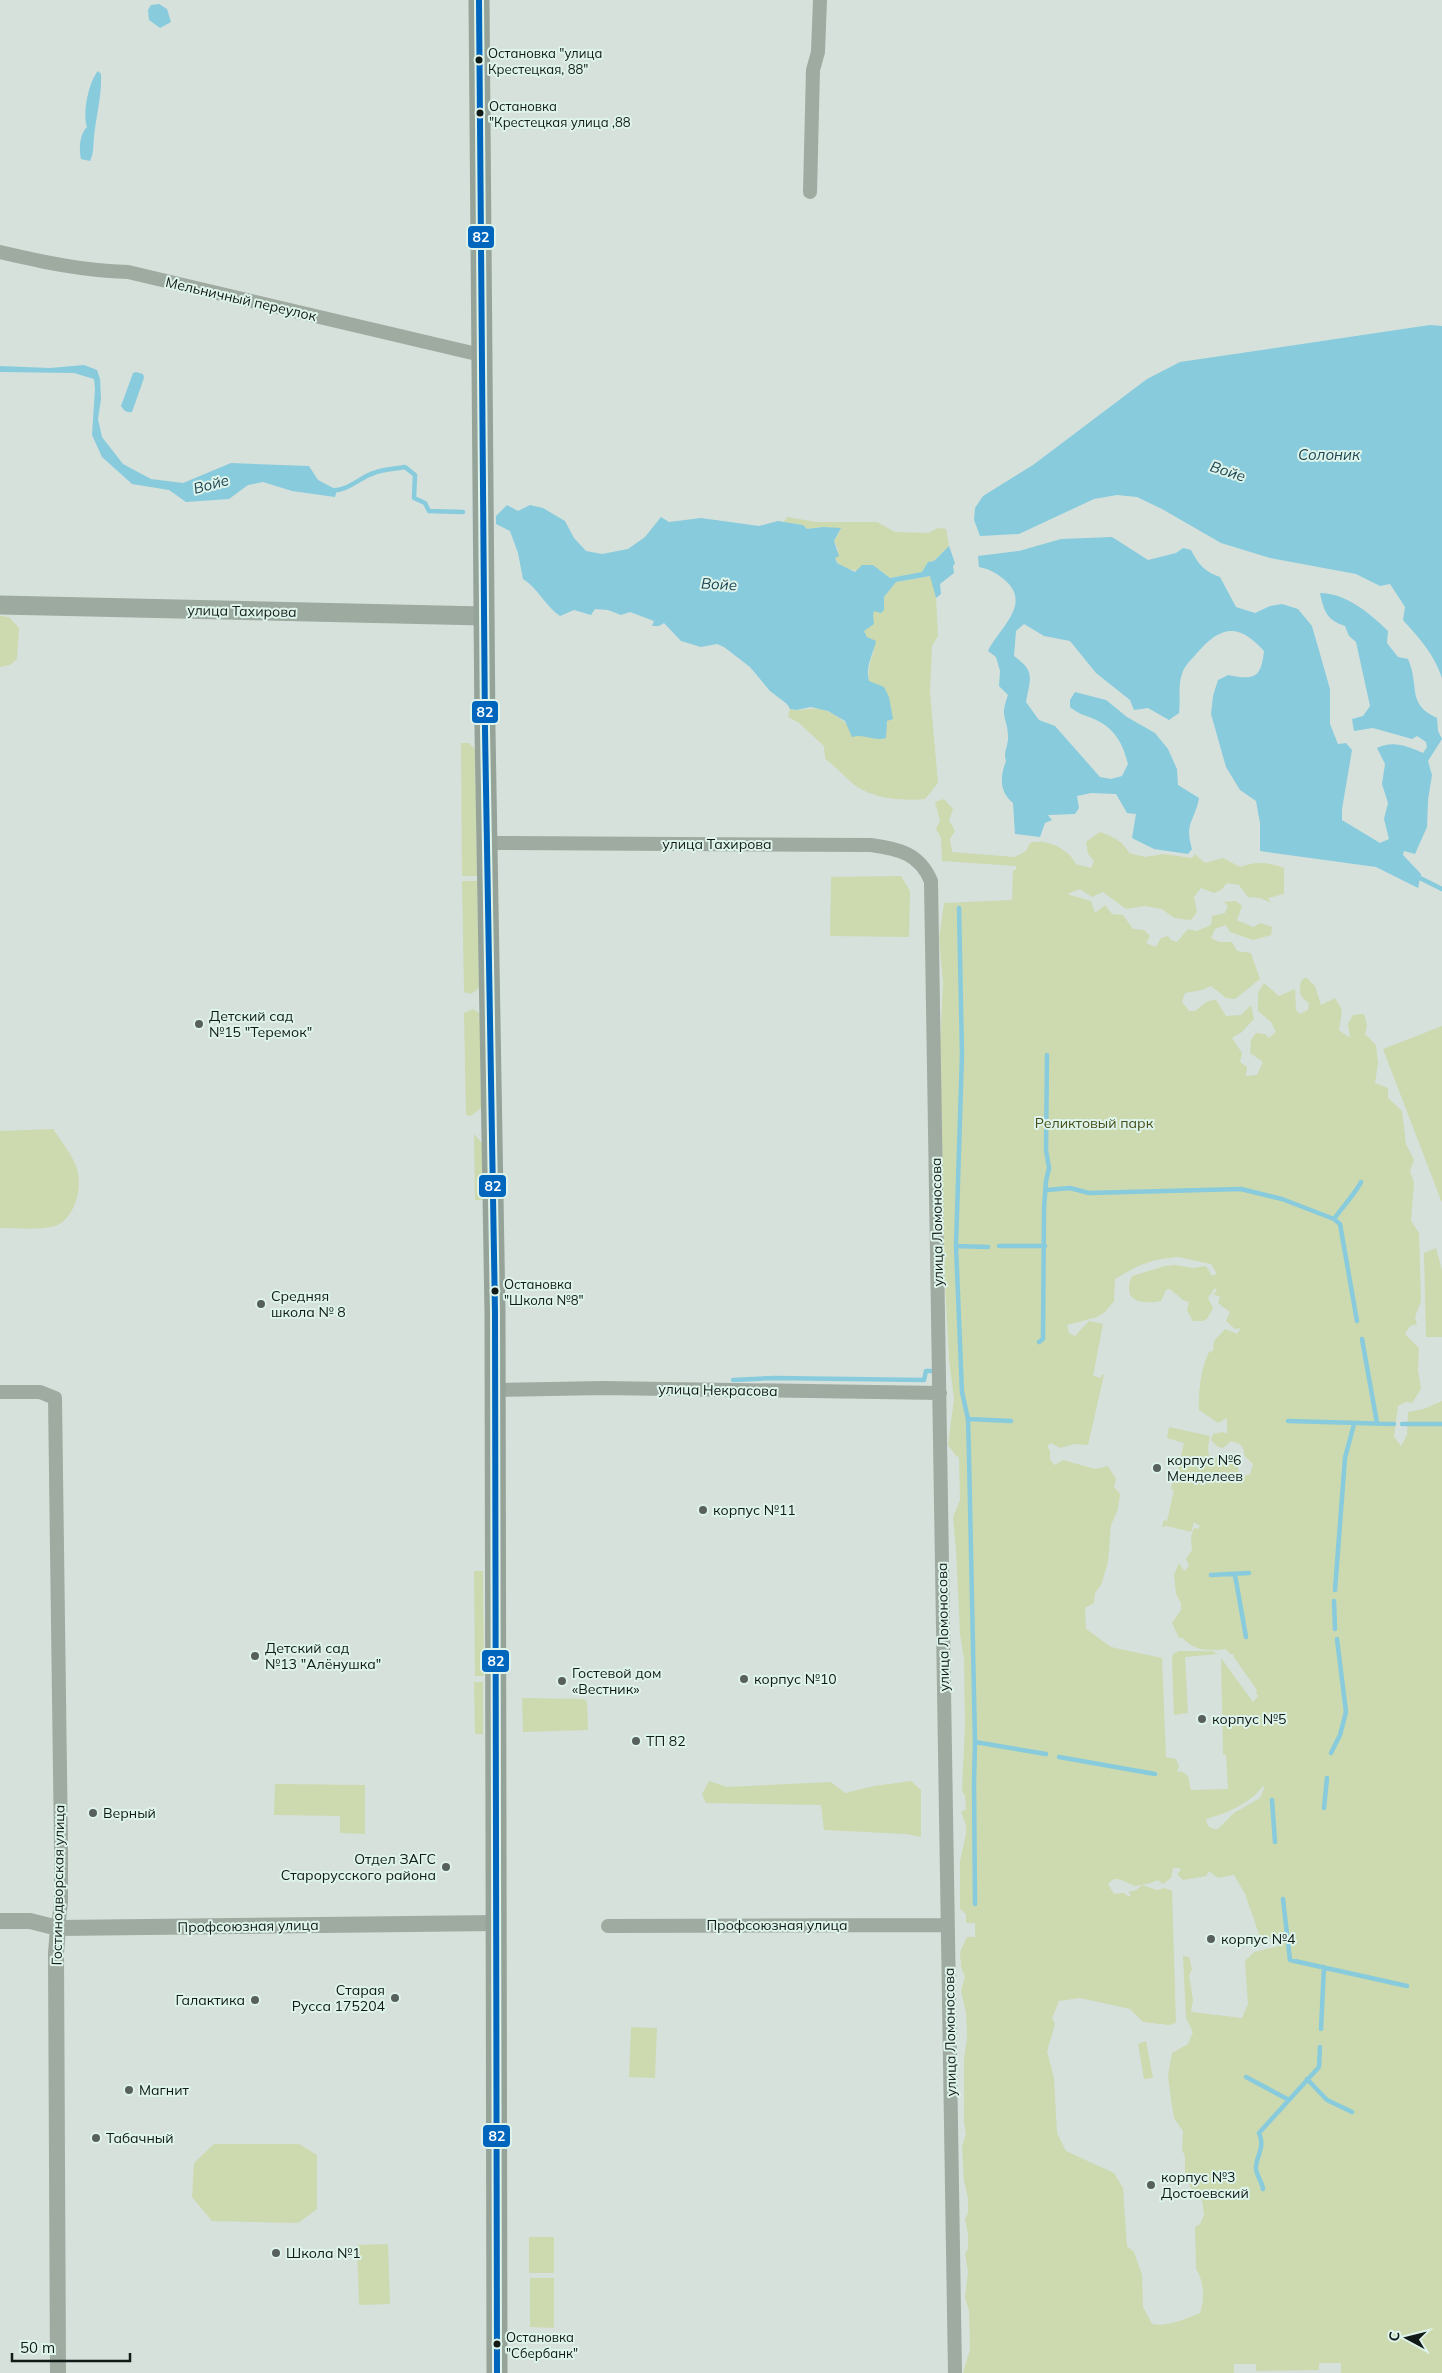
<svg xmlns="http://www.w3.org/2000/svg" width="1442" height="2373" viewBox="0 0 1442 2373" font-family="Mulish,sans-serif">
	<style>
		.green { fill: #cdd9af; fill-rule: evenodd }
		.water { fill: #87cbdd }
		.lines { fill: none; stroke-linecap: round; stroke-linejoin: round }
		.stream { stroke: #87cbdd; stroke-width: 4.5 }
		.minor { stroke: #9faaa0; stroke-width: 14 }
		.tertiary { stroke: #9faaa0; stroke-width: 16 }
		.secondary { stroke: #9caa9f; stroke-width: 19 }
		.primary { stroke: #95a398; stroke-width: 21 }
		.bus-1-casing { stroke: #def4eb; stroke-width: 10 }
		.bus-1 { stroke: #0065bd; stroke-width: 6 }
		.bus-dot { fill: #121a17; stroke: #def4eb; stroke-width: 2 }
		.poi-dot { fill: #57605c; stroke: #def4eb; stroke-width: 2 }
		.labels { text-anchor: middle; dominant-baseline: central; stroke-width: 4; stroke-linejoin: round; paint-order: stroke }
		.bus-label { font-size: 13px; fill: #121a17; stroke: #def4eb; text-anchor: start }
		.street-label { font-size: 14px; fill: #121a17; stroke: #def4eb }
		.poi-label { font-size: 14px; fill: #121a17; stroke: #def4eb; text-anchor: start }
		.park-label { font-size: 14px; fill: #474e19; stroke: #def4eb }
		.water-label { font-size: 15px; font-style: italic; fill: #1d4653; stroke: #def4eb }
		.line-badge { stroke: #def4eb; stroke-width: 2 }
		.badge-label { font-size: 14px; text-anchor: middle; font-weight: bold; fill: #fff }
	</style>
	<rect width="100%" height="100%" fill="#d6e1dc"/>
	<path class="green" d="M787,517L816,522H877L895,532L928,533L938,528L946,529L949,546L934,561L928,562L922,572L890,578L880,570C865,571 842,574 834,557L838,549L834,541L841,529L823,527L807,529L803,525L784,522Z
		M931,576L936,598L938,636L932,646L930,692L938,783L925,799C901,801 870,799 851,782C842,774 835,766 825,759L824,746L799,723L788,717L790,709C803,713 812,704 829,712C841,717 848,726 858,733C863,736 871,737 877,739C873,711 862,677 874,651L864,631L874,611L884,610V597L896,582Z
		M0,616L9,617L19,628L17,659L10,665L0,667Z
		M461,743H469L475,749L477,876H462Z
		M944,799L953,809L949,820L955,831L950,839L952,852L1015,857L1026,851L1030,843C1046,838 1069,849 1076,864L1091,868L1094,861L1088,854L1086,842L1100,832C1113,837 1122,840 1129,853L1145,857L1164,854L1192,858L1195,854L1205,863L1223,858L1240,867C1256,861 1268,862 1284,868V894L1268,898L1271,903L1260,898L1248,897L1239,885L1227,883L1221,890L1214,893L1201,888L1194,897L1197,912L1191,920L1174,918L1162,909L1145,906L1126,909L1103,892L1092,897L1080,889L1067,894L1091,901L1095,913L1105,905L1112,914L1123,915L1133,929L1144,930L1150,936L1146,943L1156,947L1161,938L1168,936L1171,940L1177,942L1188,929L1196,931L1211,925L1212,916L1225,913L1228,906L1224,902L1236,901L1242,906L1237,920L1253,927L1261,923L1272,927L1271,935L1253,940L1230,932L1226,925L1215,929L1211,938L1219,942H1232L1237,951L1251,953L1260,979L1235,999L1226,998L1211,986L1202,990L1185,993L1182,1002L1189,1011H1195L1208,1001L1216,1000L1226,1016L1241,1015L1251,1005L1254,1019L1242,1032L1232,1038L1242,1053L1240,1062L1247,1067L1246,1076L1257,1075L1263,1062L1250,1053L1251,1040L1256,1033L1265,1034L1269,1038L1276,1032L1271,1022L1258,1011V993L1264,983L1279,996L1295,989L1296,1010L1300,1014L1308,1010L1309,1003C1299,996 1299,993 1301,981L1306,977L1315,986L1321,1005L1335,998L1342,1010L1339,1030L1350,1038L1348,1024L1353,1015L1364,1014L1367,1025L1365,1034L1376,1045L1378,1063L1375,1083L1388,1088V1098L1402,1111L1406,1144L1414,1160L1410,1171L1414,1183L1411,1221L1419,1233L1421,1301L1415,1317L1417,1324L1410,1326L1405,1334L1419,1348L1418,1370L1421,1389L1412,1403L1406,1402L1398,1406L1394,1437L1401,1446L1407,1435L1408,1412L1424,1409L1442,1401V2373H1341V2363H1319V2370L1256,2371V2364H1234V2373H963L970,2349L969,2310L965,2298L968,2272L965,2254L968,2249V2234L965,2219L968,2213V2198L964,2181L962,2147L966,2134L964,2123V2059L967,2038L966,2012L961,1991L965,1977L961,1967L960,1952L967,1937H975V1923H966V1914L960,1909V1861L966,1834V1825L961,1812L966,1809L965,1796L962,1790L965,1725L964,1659L960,1634L956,1550L953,1517L960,1500L959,1457L956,1456L948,1445L954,1399L949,1360L944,1261L940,1046L943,983L939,939L944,903L1012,900L1013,870H1016V866L942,861L941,838L936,829L940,820L935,802ZM1178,1257L1211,1264L1217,1274L1212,1276L1206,1266L1193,1268L1175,1265L1165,1266L1132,1276C1121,1301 1141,1305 1161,1301L1166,1290L1170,1289L1183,1300L1189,1302L1187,1310L1193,1321H1203L1207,1319L1213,1308L1208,1298L1215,1288L1217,1291L1213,1294L1220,1297L1218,1303L1230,1312L1226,1321L1235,1329L1241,1328L1237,1334L1225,1329L1214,1341L1213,1351L1209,1352C1201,1369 1198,1391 1199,1410L1218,1423L1227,1418V1434L1222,1432L1213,1434L1211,1440L1218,1447L1223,1448L1231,1441L1240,1444L1244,1450V1455L1253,1464L1250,1474L1240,1478L1236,1458L1209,1457L1208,1448L1210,1436L1169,1427L1167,1438L1184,1443L1177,1474H1174L1171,1489L1174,1490L1167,1521L1164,1520L1162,1527L1167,1526L1191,1532L1194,1522L1200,1526L1198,1529L1194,1528L1191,1536L1192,1550L1186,1559L1189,1566L1184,1571L1179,1563L1174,1575L1176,1594L1181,1603V1610L1172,1623L1179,1638H1183C1193,1651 1210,1651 1226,1649L1230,1654H1234L1233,1656L1257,1690L1256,1693L1258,1696L1253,1702L1221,1658L1223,1755H1226L1228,1789L1191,1790L1188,1776L1181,1771L1177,1772L1179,1766L1176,1759L1166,1757L1162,1658L1111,1647L1086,1629L1085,1608L1094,1603L1095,1593L1101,1585L1108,1562L1111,1525L1118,1509L1120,1494L1114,1487L1116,1479L1108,1466L1095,1469L1063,1460L1055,1465L1050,1460V1451L1047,1446L1051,1443L1060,1448L1074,1444L1088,1445L1104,1375H1102L1101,1378L1093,1376L1103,1324L1089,1321L1075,1336L1069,1333L1067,1325L1097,1317L1105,1312L1114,1301L1115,1279C1138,1265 1151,1259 1178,1257ZM1265,1786L1260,1798L1234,1813L1218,1829C1211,1829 1207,1827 1206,1819C1225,1814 1251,1803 1262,1787ZM1173,1868H1179L1181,1870L1177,1874L1183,1880L1206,1876L1209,1871L1218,1878L1234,1875L1245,1894L1260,1937L1274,1939L1279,1946L1254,1952L1245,1961L1248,2004L1242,2018L1191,2012L1193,2000L1189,1975L1192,1969L1189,1957L1183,1956L1186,2018L1193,2032L1188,2044L1172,2053L1168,2075L1171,2100L1174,2118L1183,2131L1182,2149L1185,2157V2175L1194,2195L1202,2200L1204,2215L1200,2224L1195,2227L1196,2269C1204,2280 1205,2300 1200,2313C1184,2319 1169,2327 1152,2324L1143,2307L1142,2275L1134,2252L1127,2246L1123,2188L1114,2173L1066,2151L1057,2133L1054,2078L1047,2051L1055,2024L1052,2018L1059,2001L1080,1998L1130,2009L1143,2022L1169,2025L1176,2023L1172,1891L1165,1888L1157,1890L1142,1885L1136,1890L1128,1892L1131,1895L1129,1897L1124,1893L1114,1894L1108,1884C1117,1873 1124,1883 1136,1886C1144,1884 1151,1884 1158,1880L1163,1884L1171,1878Z
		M901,876L910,891L909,937L830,936L831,877Z
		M462,881H477L479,988L471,994L464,992Z
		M473,1009L479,1013L480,1017H477L480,1019L481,1108L471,1116L466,1115L464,1013Z
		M1442,1026V1203L1383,1049Z
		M53,1129C61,1141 71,1153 76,1166C84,1186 75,1223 51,1227C35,1230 16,1228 0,1228V1131Z
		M474,1134L482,1143V1200H475Z
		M1436,1248L1442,1270V1337H1426L1424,1253Z
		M474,1571H483L484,1676H475Z
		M1179,1651H1212L1218,1654L1185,1657L1188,1713L1174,1715L1172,1660L1173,1654Z
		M474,1682H483V1734H475Z
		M522,1698L584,1699L587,1702L588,1730L523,1732Z
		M709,1781L727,1787L831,1782L845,1793L874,1786L911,1781L921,1790V1837L906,1834L824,1830L821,1805L706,1803L702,1794Z
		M275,1784L365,1785V1834L340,1833V1816L274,1815Z
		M631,2027L657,2028L655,2078L629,2077Z
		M1146,2041L1153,2078L1144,2079L1138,2044Z
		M214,2144H299L317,2155V2209L298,2223L212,2221L192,2197L194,2163Z
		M529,2237H554V2273H529Z
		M388,2244L390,2304L359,2305L357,2245Z
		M530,2278H554V2328L530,2327Z"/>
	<path class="water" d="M159,4L167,9L171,22L160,28L149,20L148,10L151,5Z
		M98,71L101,74C102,96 96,116 94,137C93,146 94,153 90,161L81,159C79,149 79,135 87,127C82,114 89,81 98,71Z
		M1430,325L1442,326V678C1434,654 1420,639 1403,620L1405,607L1390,584L1380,586L1356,574L1270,558L1221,543L1162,509L1137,497L1117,495L1094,499L1019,534L980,536L974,520L975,508L983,496L1033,465L1147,379L1180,362Z
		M84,365L97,370L100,379L101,399L98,419L102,437L123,464L151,479L183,483L231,463L309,466L318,480L337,490L335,497L292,491L263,482L248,485L229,499L186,502L169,490L132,484L102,457L92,435L95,389L94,379L74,373L0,372V366L50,368Z
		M136,372L143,374L144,378L132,412C127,413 124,411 121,406L133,373Z
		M507,505L518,511L530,505L543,508L565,521L574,538L586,551L602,554L628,549L645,537L661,517L669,522L701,518L759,526L778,521L803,525L807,529L823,527L841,528L834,541L839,556L835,558L837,563L855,572L862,565H873L890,578L922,572L928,562L934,561L949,546L955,563L953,566L954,573L940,584L941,594L936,598L930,576L896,582L884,597V610L881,613L874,611L873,616L874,624L864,631L867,637L876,641C873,655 865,666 869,681L884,687L889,697L893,719L887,721L886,738C874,742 864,733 852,737L845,721L828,711L811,707L796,710L790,709L787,704L770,691L750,667L724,647L717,644L701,647L681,641L664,623L659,626H652L654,621L630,612L621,615L608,610L595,609L591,615L574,610L560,616C545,606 538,588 523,579L518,553L510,531L496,524V516Z
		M1112,537L1148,560L1176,553L1183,548L1191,550C1198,564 1205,572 1220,577L1236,607L1255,613L1270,606L1282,604L1298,609L1312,626L1330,689V724L1338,744L1346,743L1352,750L1342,809V820L1380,843L1389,839L1384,819L1388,803L1382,784L1385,764L1377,748C1392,740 1408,746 1423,753L1427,747L1426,742L1417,736L1412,739L1373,728L1354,731L1352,719L1363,716L1370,706L1356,642L1349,636L1345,626C1327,620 1324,612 1320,593C1346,593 1371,614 1388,631L1387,643L1398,657L1408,659C1420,686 1406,704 1437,718L1438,731L1442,739L1428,761L1432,775L1428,800L1427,827L1415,854L1404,851L1403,855L1421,874L1418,888L1376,867L1260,851V823L1256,801L1240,790L1226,767L1211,714L1213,696L1218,680L1228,675C1254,680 1261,679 1264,651C1239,623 1221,625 1197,653C1193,658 1186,664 1183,671C1177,685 1181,699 1179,713L1169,720L1148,708L1134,710L1130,700L1096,673L1070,641L1044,636L1024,624L1016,631L1014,656C1036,672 1030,678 1026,702L1039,720L1055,726L1100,777L1111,779L1122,776L1128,764C1123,744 1115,728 1094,719C1085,715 1078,714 1070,707V700L1075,692L1106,700L1127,717L1155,733L1168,749L1177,769L1178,785L1199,798C1195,821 1184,823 1192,849L1188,854L1154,849L1132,838L1136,814L1127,813L1116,794L1091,793L1077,796L1079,808L1075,814L1048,815L1052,820L1045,823L1040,837L1015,834L1013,803C999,791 1000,777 1006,761C1003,752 1008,747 1008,738C1008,717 999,719 1008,695L999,686L1000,671L996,657L988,651C998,629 1032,605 1006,581C998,574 990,569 979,567L978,556L1019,551L1061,539Z"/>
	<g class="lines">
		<path class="stream" d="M331,490C347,492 360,477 374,473C384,469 395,469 405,467L415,475L414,498L425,503L429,511L463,512
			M1416,876L1442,889
			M959,908L962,1054L956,1246L962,1392L968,1419L969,1456L975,1742L974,1783L975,1904
			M1047,1190L1070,1188L1089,1193L1241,1189L1282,1199L1334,1219L1340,1224L1357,1321
			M1334,1219C1341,1209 1357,1191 1361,1182
			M956,1246L988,1247
			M999,1246H1045
			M1362,1339L1377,1423
			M1039,1342L1043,1339L1044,1208L1046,1181L1049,1168L1046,1150L1047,1055
			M733,1380L774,1378L924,1380L926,1371H931
			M968,1419L1011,1421
			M1288,1421L1394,1424
			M1402,1424H1442
			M1211,1575L1249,1573
			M1235,1575L1246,1637
			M1335,1590L1345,1458L1354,1424
			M1334,1601L1335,1629
			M975,1742L1046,1754
			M1331,1753L1340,1735L1346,1712L1337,1639
			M1059,1757L1155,1774
			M1272,1800L1275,1842
			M1324,1808L1327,1778
			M1283,1899L1290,1960L1407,1986
			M1321,2029L1324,1967
			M1246,2077L1289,2100
			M1307,2079L1327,2100L1352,2112
			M1263,2189C1262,2182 1257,2176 1256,2169C1255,2157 1266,2148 1259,2133L1319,2067L1320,2047"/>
		<path class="minor" d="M810,192L813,70L818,52L820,0
			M0,252C43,262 84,271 128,272L481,355
			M487,843L871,845C899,849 919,853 931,881L955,2373
			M495,1390L604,1388L940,1393
			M0,1392H40L55,1398L61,1846V1902L58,1928
			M608,1926L947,1925"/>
		<path class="tertiary" d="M0,1921H30L58,1928L497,1923
			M58,2373L56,1953L58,1928"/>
		<path class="secondary" d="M0,605L484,616"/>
		<path class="primary" d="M479,0L485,730L495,1313L497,2373"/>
		<g class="bus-1-casing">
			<path id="bus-1" d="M479,0L485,730L495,1313L497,2373"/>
		</g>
		<use href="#bus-1" class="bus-1"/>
	</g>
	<g class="bus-dot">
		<circle cx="479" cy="60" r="4.5"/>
		<circle cx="480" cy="113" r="4.5"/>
		<circle cx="495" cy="1291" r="4.5"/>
		<circle cx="497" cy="2344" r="4.5"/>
	</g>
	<g class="poi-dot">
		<circle cx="199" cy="1024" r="5"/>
		<circle cx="261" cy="1304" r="5"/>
		<circle cx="1157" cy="1468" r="5"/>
		<circle cx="703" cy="1510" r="5"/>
		<circle cx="255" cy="1656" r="5"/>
		<circle cx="744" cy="1679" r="5"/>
		<circle cx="562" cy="1681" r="5"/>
		<circle cx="1202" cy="1719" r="5"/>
		<circle cx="636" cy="1741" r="5"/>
		<circle cx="93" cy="1813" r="5"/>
		<circle cx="446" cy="1867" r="5"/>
		<circle cx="1211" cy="1939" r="5"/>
		<circle cx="395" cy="1998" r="5"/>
		<circle cx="255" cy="2000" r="5"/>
		<circle cx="129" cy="2090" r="5"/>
		<circle cx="96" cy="2138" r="5"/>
		<circle cx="1151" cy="2185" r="5"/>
		<circle cx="276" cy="2253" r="5"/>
	</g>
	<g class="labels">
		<g class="bus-label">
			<text x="488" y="53">Остановка "улица<tspan x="488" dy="16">Крестецкая, 88"</tspan></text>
			<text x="489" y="106">Остановка<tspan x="489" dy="16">"Крестецкая улица ,88</tspan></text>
			<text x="504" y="1284">Остановка<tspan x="504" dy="16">"Школа №8"</tspan></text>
			<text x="506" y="2337">Остановка<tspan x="506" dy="16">"Сбербанк"</tspan></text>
		</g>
		<g class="street-label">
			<text transform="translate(241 299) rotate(13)">Мельничный переулок</text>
			<text transform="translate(242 611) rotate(1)">улица Тахирова</text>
			<text x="717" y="844">улица Тахирова</text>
			<text transform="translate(937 1222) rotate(-91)">улица Ломоносова</text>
			<text transform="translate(718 1390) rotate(1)">улица Некрасова</text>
			<text transform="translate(943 1627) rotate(-91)">улица Ломоносова</text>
			<text transform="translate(58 1885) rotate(-89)">Гостинодворская улица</text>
			<text x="777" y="1925">Профсоюзная улица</text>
			<text transform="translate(248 1926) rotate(-1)">Профсоюзная улица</text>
			<text transform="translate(950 2032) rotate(-91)">улица Ломоносова</text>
		</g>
		<g class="poi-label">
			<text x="209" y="1016">Детский сад<tspan x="209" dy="16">№15 "Теремок"</tspan></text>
			<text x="271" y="1296">Средняя<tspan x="271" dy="16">школа № 8</tspan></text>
			<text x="1167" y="1460">корпус №6<tspan x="1167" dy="16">Менделеев</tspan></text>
			<text x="713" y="1510">корпус №11</text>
			<text x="265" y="1648">Детский сад<tspan x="265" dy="16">№13 "Алёнушка"</tspan></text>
			<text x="572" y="1673">Гостевой дом<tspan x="572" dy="16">«Вестник»</tspan></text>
			<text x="754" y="1679">корпус №10</text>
			<text x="1212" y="1719">корпус №5</text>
			<text x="646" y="1741">ТП 82</text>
			<text x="103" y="1813">Верный</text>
			<text x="436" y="1859" text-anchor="end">Отдел ЗАГС<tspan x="436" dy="16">Старорусского района</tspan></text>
			<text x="1221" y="1939">корпус №4</text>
			<text x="385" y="1990" text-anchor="end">Старая<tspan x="385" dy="16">Русса 175204</tspan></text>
			<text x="245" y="2000" text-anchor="end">Галактика</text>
			<text x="139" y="2090">Магнит</text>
			<text x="106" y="2138">Табачный</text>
			<text x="1161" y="2177">корпус №3<tspan x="1161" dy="16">Достоевский</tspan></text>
			<text x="286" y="2253">Школа №1</text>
		</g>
		<g class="park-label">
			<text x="1094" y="1123">Реликтовый парк</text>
		</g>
		<g class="water-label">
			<text x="1329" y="454">Солоник</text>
			<text transform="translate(1228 471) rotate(18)">Войе</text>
			<text transform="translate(211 484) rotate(-15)">Войе</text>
			<text transform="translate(719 584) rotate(3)">Войе</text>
		</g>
	</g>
	<g class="line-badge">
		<rect x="467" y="225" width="28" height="24" rx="5" fill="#0065bd"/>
		<rect x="471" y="700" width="28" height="24" rx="5" fill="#0065bd"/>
		<rect x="478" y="1174" width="29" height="24" rx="5" fill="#0065bd"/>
		<rect x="481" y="1649" width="29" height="24" rx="5" fill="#0065bd"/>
		<rect x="482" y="2124" width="29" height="24" rx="5" fill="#0065bd"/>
	</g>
	<g class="badge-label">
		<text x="481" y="242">82</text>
		<text x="485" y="717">82</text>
		<text x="493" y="1191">82</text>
		<text x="496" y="1666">82</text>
		<text x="497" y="2141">82</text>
	</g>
	<g transform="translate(1407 2338) rotate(277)" stroke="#def4eb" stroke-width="4" paint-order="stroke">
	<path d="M0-4L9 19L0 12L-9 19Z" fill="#121a17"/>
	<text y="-8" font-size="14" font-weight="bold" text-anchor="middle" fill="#121a17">С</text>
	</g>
	<path d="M12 2353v8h118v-8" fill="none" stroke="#121a17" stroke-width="2.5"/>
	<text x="20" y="2353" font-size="15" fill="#121a17" stroke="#def4eb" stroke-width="4" paint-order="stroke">50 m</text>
</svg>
